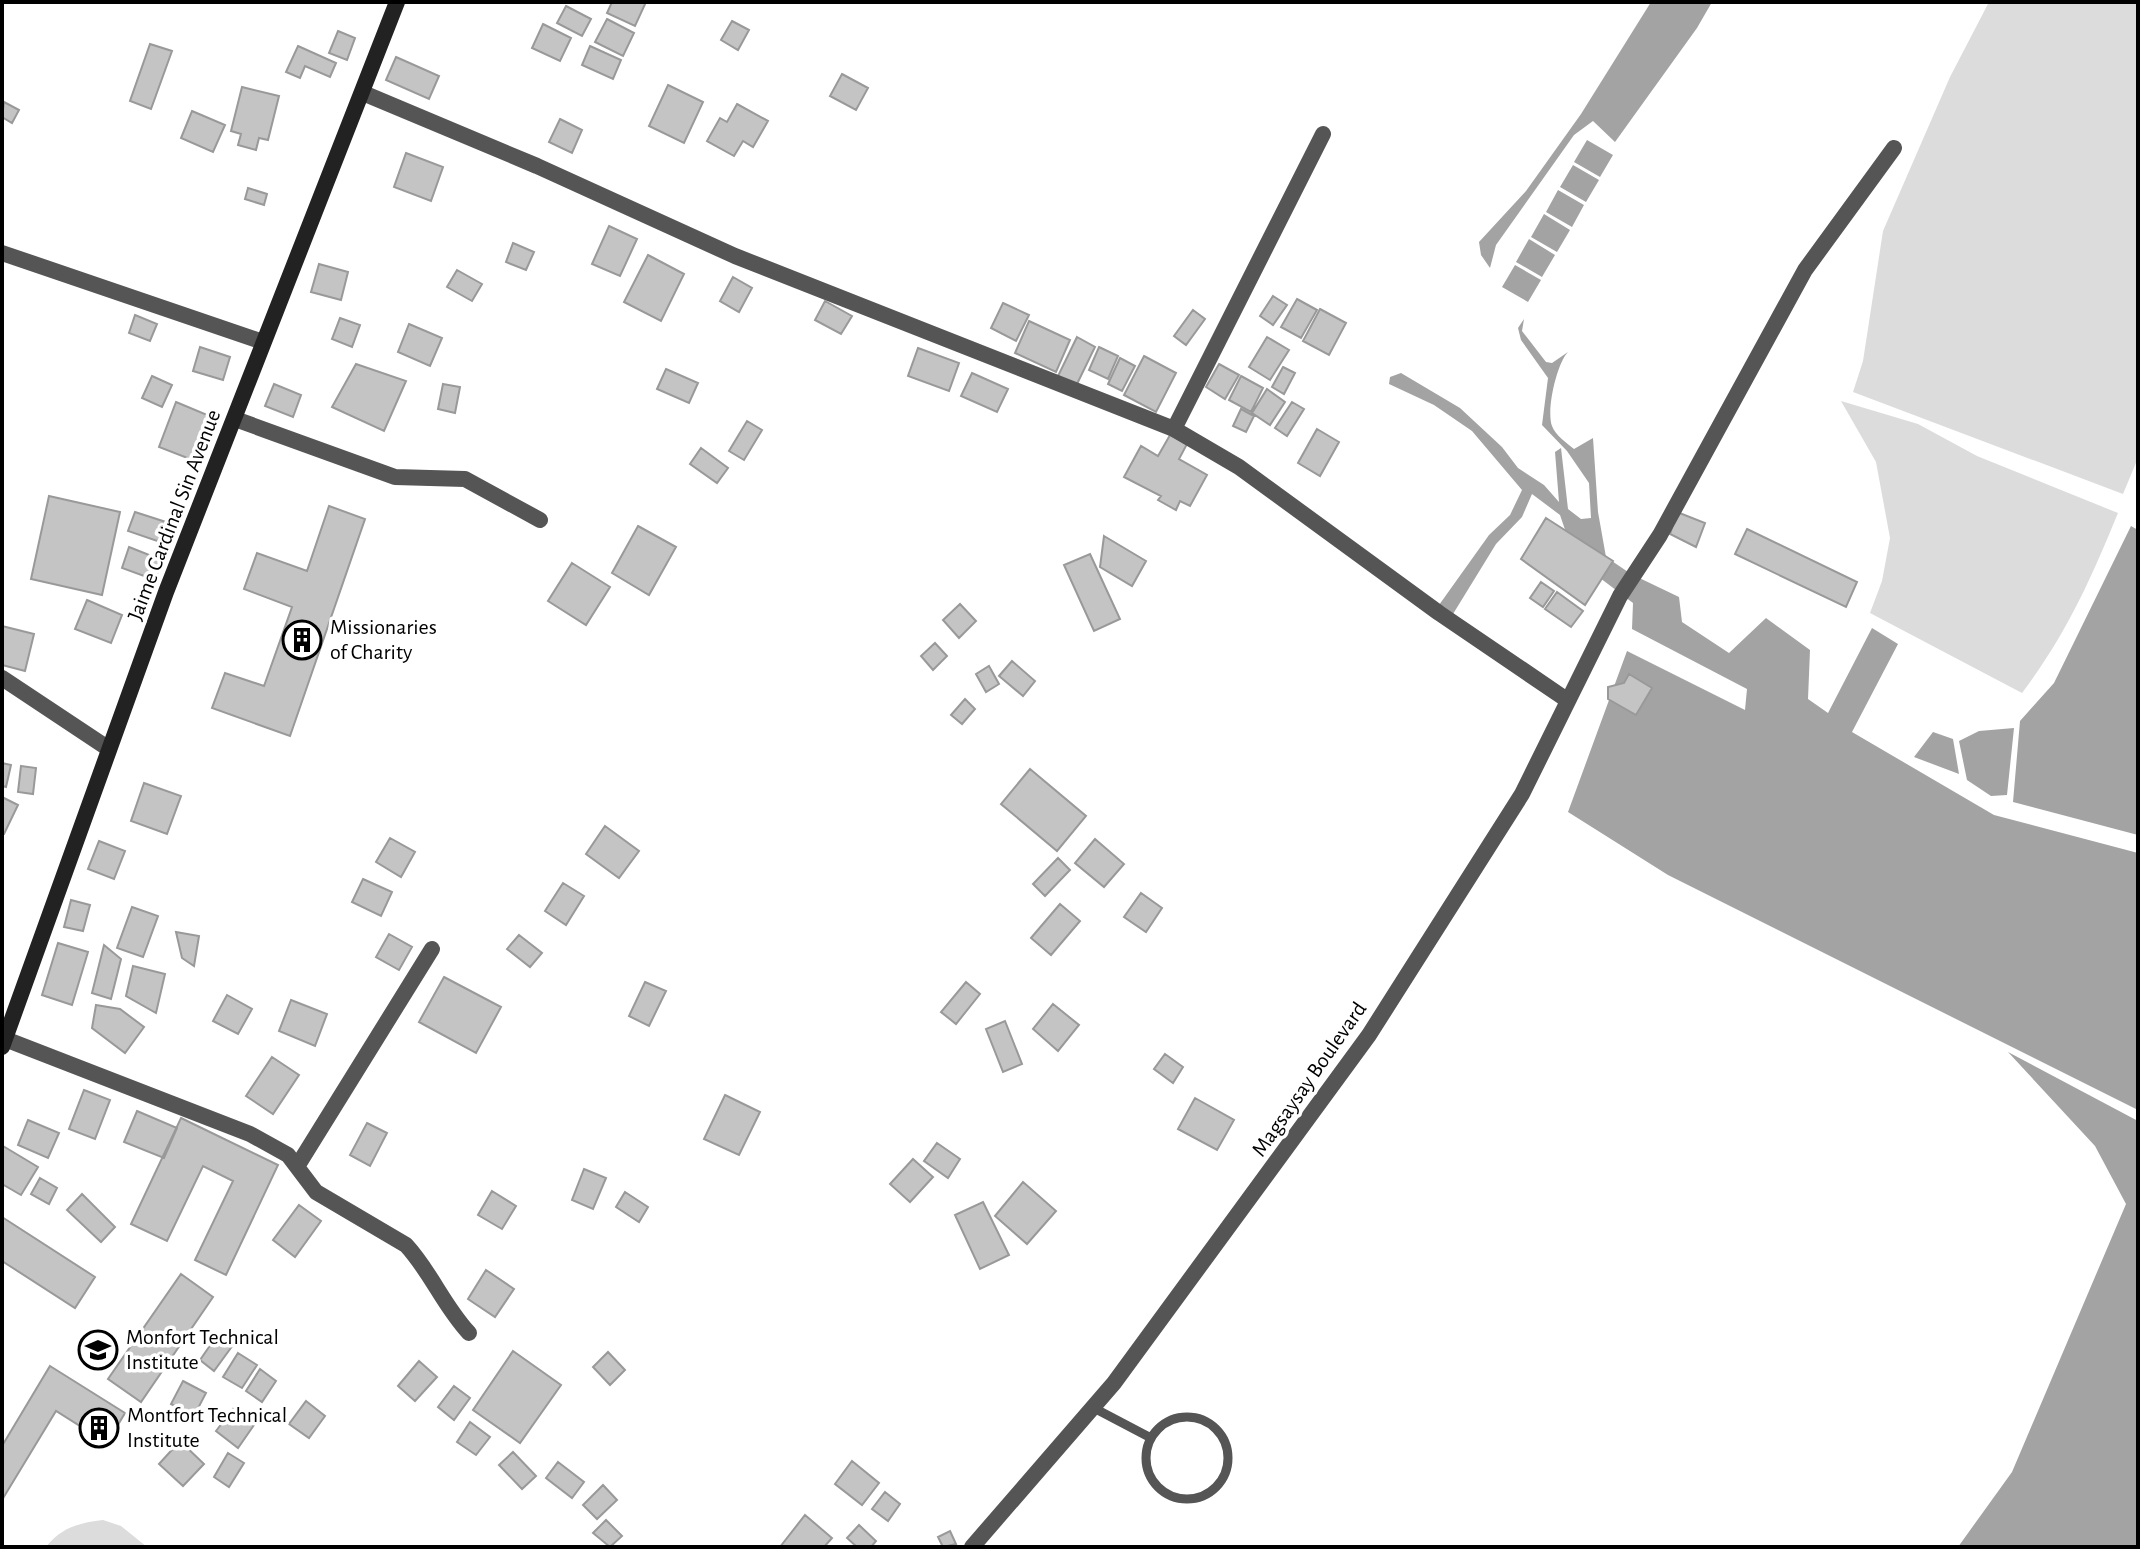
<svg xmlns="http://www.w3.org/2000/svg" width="2140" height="1549" viewBox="0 0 2140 1549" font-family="'Alegreya Sans',sans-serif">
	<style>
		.green { fill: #dcdcdc }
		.water { fill: #a3a3a3 }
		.building { fill: #c4c4c4; stroke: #999; stroke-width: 2 }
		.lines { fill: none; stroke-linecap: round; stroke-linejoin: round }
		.lane { stroke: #555; stroke-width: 9 }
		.street { stroke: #555; stroke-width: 16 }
		.secondary { stroke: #222; stroke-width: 16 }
		.labels { text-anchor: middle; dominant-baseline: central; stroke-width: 7; stroke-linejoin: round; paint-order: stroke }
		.street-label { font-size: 22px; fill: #000; stroke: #fff }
		.poi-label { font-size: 22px; fill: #000; stroke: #fff; text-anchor: start }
	</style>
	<rect width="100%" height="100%" fill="#fff"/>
	<path class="green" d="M1989,2H2138V458L2123,494L1853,392L1863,361L1883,231L1950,77Z
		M1841,401L1918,424L1977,456L2118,513C2090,581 2067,633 2022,693L1870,613L1882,581L1890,538L1876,462Z
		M103,1520L121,1526L147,1547H46C62,1527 79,1523 103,1520Z"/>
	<path class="water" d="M1651,2H1712L1697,28L1615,142L1593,121L1574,135L1496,245L1490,268L1481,255L1479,242L1526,191L1581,114Z
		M1587,140L1613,155L1600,177L1574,162Z
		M1573,165L1599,180L1586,202L1560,187Z
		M1558,190L1584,205L1572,227L1546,212Z
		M1544,214L1570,230L1557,252L1531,237Z
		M1529,239L1555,255L1542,277L1516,262Z
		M1515,265L1541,280L1528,302L1502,287Z
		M1524,319L1522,331L1546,362L1552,363L1568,352C1557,363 1546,410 1552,426C1555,435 1567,443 1574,449L1593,438L1598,512L1606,557L1631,574L1679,597L1682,622L1729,653L1766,618L1810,650L1808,699L1828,713L1872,628L1898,644L1852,732L1994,815L2138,853V1110L1668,875L1568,812L1627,651L1745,710L1747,689L1632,629L1633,603L1575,559L1560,515L1532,494L1522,517L1496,544L1453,614L1439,605L1489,535L1510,515L1522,490L1472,431L1434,405L1389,384L1390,377L1401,373L1460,408L1502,447L1518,468L1544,485L1559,502L1555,452L1561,448L1568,509L1581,519L1591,518L1589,483L1567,451L1542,425L1548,378L1521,340L1518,328Z
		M2131,526L2138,530V835L2013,802L2020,721L2054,683Z
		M2014,728L2007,795L1991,796L1967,780L1959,741L1979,731Z
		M1933,732L1953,739L1959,774L1914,757Z
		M2008,1052L2138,1121V1547H1958L2012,1472L2126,1204L2095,1146Z"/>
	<path class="building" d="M612,2H646L635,26L607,13Z
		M566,6L591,19L582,36L557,23Z
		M607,19L634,33L623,56L595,42Z
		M732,21L749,30L738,50L721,40Z
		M543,24L571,38L560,61L532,48Z
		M338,31L355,38L347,60L329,53Z
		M150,44L172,51L151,109L130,101Z
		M298,46L336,63L330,77L305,66L300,78L286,72Z
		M590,46L621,60L613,79L582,65Z
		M396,57L439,76L429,99L386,80Z
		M842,74L868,88L856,110L830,96Z
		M668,85L703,102L684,143L649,126Z
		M242,87L279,96L268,140L259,138L256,150L238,145L241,134L231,131Z
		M4,102L19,110L12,123L2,117Z
		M737,104L768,121L753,147L743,141L734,156L707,141L720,118L727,122Z
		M192,111L225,125L213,152L181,138Z
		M560,119L582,130L572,153L549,142Z
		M406,153L443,167L431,201L394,187Z
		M248,188L267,194L264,205L245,199Z
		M609,226L637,239L620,276L592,264Z
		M513,243L534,252L526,270L506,262Z
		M648,255L684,274L661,321L624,302Z
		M319,264L348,272L341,300L311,292Z
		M457,270L482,284L472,301L447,287Z
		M733,277L752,288L739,312L720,301Z
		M1273,296L1287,305L1273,325L1260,316Z
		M1297,299L1317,310L1301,338L1281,327Z
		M825,301L852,316L841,334L815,320Z
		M1003,303L1029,315L1016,341L991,328Z
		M1320,309L1346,323L1329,355L1303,341Z
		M1193,310L1205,319L1186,345L1174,336Z
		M135,315L157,324L150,341L129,333Z
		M340,318L360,325L352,347L332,339Z
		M1029,321L1070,340L1056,372L1015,353Z
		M409,324L442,338L430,366L398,352Z
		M1077,337L1095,347L1076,386L1058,376Z
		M1267,337L1289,350L1270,380L1249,367Z
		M200,347L230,357L223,380L193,371Z
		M1099,347L1118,356L1108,379L1089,370Z
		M918,348L959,363L949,391L908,376Z
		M1144,356L1176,373L1156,412L1124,395Z
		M1120,358L1135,366L1122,391L1108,384Z
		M356,364L406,381L384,431L332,407Z
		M1219,364L1239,375L1225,399L1206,387Z
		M1283,367L1295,373L1284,394L1272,387Z
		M666,369L698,383L689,403L657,389Z
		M972,373L1008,389L997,412L961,396Z
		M152,376L172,385L162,407L142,398Z
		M1241,376L1263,388L1251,412L1229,400Z
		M274,384L301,395L293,417L265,406Z
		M443,384L460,387L455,413L438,409Z
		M1267,389L1285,402L1270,425L1252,413Z
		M176,402L212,417L195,461L159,447Z
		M1292,402L1304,409L1287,436L1275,428Z
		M1241,409L1254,416L1246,432L1233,426Z
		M747,421L762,430L744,460L729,451Z
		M1317,429L1339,442L1320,476L1298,463Z
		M1170,435L1187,444L1179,459L1207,475L1190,506L1180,501L1176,510L1158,500L1161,496L1124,477L1141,446L1158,456Z
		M701,448L728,468L717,483L690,464Z
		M49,496L120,512L102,595L31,579Z
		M329,506L365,519L290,736L212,708L225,673L264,686L292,607L244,589L257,553L307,571Z
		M135,512L172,524L166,544L128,531Z
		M1677,512L1705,523L1696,547L1670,534Z
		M1546,518L1613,561L1585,605L1521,559Z
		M638,526L676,547L649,595L612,573Z
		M1747,529L1857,582L1846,607L1735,554Z
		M1104,536L1146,561L1132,586L1100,567Z
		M129,547L162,560L155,580L122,568Z
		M1090,554L1120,619L1094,631L1064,565Z
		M572,563L610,587L586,625L548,601Z
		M1541,582L1554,591L1543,607L1530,598Z
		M1557,592L1583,611L1571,627L1545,609Z
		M87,600L122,615L111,643L75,629Z
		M960,604L976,621L959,638L943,620Z
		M2,626L34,634L25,671L2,665Z
		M935,643L947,656L933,670L921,656Z
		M1012,661L1035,681L1023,696L999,676Z
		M989,666L999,684L986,692L976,674Z
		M1629,674L1652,688L1636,715L1608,699V687L1624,683Z
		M965,699L975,709L962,724L951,715Z
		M2,763L11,765L6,787L2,786Z
		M21,766L36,768L33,794L18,792Z
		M1030,769L1086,816L1057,851L1001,804Z
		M144,783L181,796L167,834L131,821Z
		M2,797L18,805L4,834H2Z
		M605,826L639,851L619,878L586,854Z
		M390,838L415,852L401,877L376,862Z
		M1095,839L1124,864L1104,887L1075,863Z
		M99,841L125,851L114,879L88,869Z
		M1058,858L1070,870L1045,896L1033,884Z
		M363,879L392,892L381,916L352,902Z
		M563,883L584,896L566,925L545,911Z
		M1141,893L1162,908L1146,932L1124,917Z
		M71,900L90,905L83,931L64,927Z
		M1060,904L1080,921L1051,955L1031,938Z
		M132,907L158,916L143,957L117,948Z
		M176,932L199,936L194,966L182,958Z
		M389,934L412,947L399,970L376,957Z
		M519,935L542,953L530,967L507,949Z
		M58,943L88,952L72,1005L42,995Z
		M104,945L121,959L111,999L92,993Z
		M133,966L165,974L156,1013L126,996Z
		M444,977L501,1007L476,1053L419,1022Z
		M645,982L666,991L649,1026L629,1016Z
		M966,982L980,994L956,1024L941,1012Z
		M227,995L252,1009L238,1034L213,1021Z
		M291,1000L327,1014L315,1046L279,1031Z
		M1053,1004L1079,1025L1058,1051L1033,1029Z
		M96,1005L120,1009L144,1027L125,1053L92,1028Z
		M1005,1021L1022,1064L1003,1072L986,1029Z
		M1165,1054L1183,1067L1173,1083L1154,1069Z
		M272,1057L299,1075L273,1114L246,1096Z
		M84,1090L110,1100L95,1139L69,1129Z
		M725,1095L760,1112L739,1155L704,1139Z
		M1195,1098L1234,1120L1217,1150L1178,1129Z
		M137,1111L177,1128L164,1158L124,1142Z
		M181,1118L278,1165L226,1275L195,1260L233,1181L203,1166L167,1241L131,1224Z
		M28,1120L59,1133L48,1158L18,1145Z
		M367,1123L387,1133L370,1166L350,1155Z
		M937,1143L960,1159L948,1178L924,1161Z
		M3,1146L38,1167L21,1195L2,1184Z
		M913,1159L933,1177L910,1202L890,1184Z
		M584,1169L606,1178L593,1209L572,1200Z
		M40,1178L57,1188L49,1204L31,1194Z
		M1023,1182L1056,1211L1027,1244L995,1216Z
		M492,1191L516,1206L502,1229L478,1215Z
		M625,1192L648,1207L639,1222L616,1207Z
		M82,1194L115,1227L101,1242L67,1210Z
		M983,1202L1009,1255L980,1269L955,1215Z
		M299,1205L321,1221L295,1257L273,1240Z
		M2,1217L95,1277L75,1308L2,1261Z
		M486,1270L514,1289L495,1317L468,1299Z
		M181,1274L213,1297L141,1402L108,1379Z
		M218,1334L233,1345L214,1371L200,1360Z
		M513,1351L561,1385L520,1443L473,1410Z
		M608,1352L625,1370L610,1385L593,1367Z
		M238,1353L257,1365L242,1388L223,1377Z
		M419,1361L437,1377L415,1401L398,1386Z
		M50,1366L125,1413L107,1443L56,1411L2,1500V1446Z
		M260,1369L276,1381L262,1402L246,1391Z
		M183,1381L206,1393L194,1416L171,1404Z
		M454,1386L470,1398L454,1420L438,1407Z
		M306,1401L325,1416L309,1438L289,1424Z
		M233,1409L254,1425L238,1448L216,1431Z
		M470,1422L490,1437L476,1455L457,1442Z
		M180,1441L204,1464L183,1486L159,1464Z
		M513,1452L536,1476L522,1489L499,1465Z
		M228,1453L244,1463L229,1487L214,1477Z
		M852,1461L879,1483L862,1505L835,1484Z
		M558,1462L584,1482L572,1498L546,1478Z
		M603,1485L617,1500L597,1519L583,1505Z
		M885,1492L900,1504L888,1521L872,1509Z
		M805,1515L832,1538L824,1547H780Z
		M606,1520L622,1536L610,1547L593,1533Z
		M859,1525L876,1541L871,1547H857L847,1538Z
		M950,1531L956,1544L943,1547L938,1537Z"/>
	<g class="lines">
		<path class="lane" d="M1092,1407L1151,1438
			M1146 1458a41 41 0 1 1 82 0a41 41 0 1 1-82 0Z"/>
		<path class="street" d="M363,93L537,166L735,256L1174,429L1239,467L1439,613L1567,700
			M2,253L263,342
			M235,419L395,477L465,479L540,520
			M1174,429L1323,134
			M2,678L109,749
			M5,1039L250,1134L288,1155L316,1192L406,1245C431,1272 443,1305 469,1333
			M298,1165L432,949
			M972,1547L1114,1383L1369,1035L1522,794L1620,596L1660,535L1805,270L1894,148"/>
		<path class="secondary" d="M2,1047L166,592L397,2"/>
	</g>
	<defs>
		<g id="building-ring" transform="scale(2)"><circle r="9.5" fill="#fff" stroke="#000" stroke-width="1.5"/><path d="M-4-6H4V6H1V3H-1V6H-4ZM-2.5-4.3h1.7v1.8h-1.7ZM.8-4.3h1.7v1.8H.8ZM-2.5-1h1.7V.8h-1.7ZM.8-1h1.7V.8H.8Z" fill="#000"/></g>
		<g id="university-ring" transform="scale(2)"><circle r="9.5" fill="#fff" stroke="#000" stroke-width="1.5"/><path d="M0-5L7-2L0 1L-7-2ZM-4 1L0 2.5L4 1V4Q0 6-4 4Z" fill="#000"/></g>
	</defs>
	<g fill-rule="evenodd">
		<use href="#building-ring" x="302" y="640"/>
		<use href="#university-ring" x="98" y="1350"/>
		<use href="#building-ring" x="99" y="1428"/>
	</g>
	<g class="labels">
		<g class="street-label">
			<text transform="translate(174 515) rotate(-69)">Jaime Cardinal Sin Avenue</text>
			<text transform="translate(1309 1079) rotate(-55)">Magsaysay Boulevard</text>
		</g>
		<g class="poi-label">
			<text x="330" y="627">Missionaries<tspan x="330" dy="25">of Charity</tspan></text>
			<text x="126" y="1337">Monfort Technical<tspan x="126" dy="25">Institute</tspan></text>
			<text x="127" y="1415">Montfort Technical<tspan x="127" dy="25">Institute</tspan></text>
		</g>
	</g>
	<rect width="2140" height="1549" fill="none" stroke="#000000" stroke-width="8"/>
</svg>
